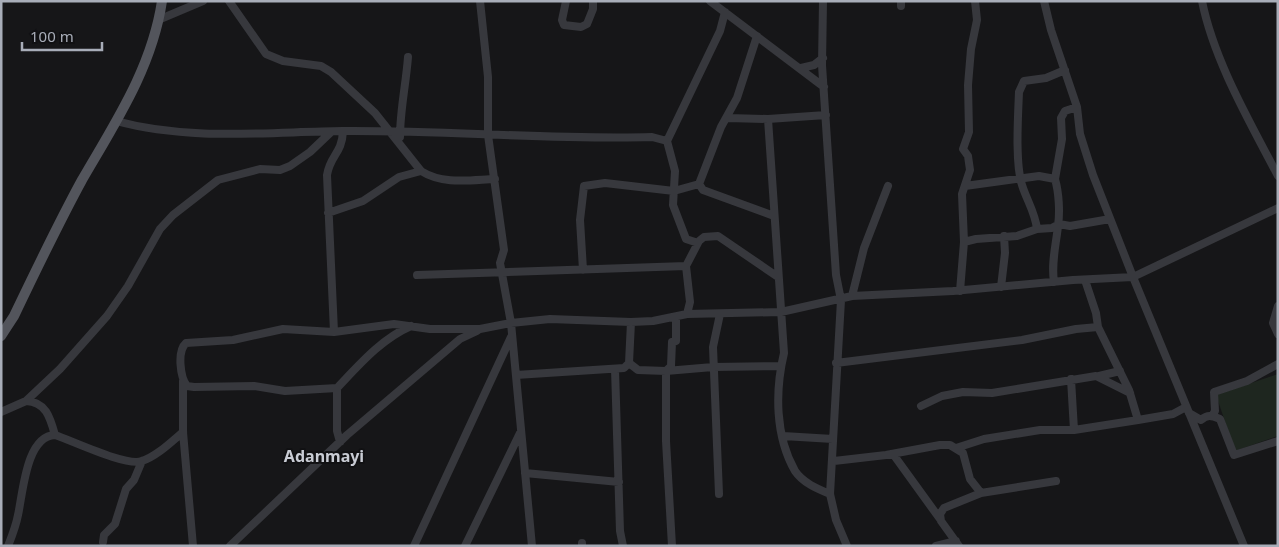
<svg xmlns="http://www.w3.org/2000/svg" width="1279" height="547" font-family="'Noto Sans',sans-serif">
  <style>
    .green { fill: #1e261f }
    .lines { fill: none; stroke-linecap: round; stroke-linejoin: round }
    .minor { stroke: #37383d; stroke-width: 8 }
    .major { stroke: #53555c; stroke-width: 10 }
    .labels { text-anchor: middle; stroke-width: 4; stroke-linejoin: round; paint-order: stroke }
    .quarter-label { font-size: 16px; font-weight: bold; fill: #c9ccd4; stroke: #111113 }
  </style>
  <rect width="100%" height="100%" fill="#161618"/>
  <path class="green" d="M1278,374V436L1235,451L1216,395Z"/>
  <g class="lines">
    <path class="minor" d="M229,1L266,54L283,61L321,66L331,72L375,113L421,171C443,185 470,180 495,179
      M480,1L488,77V135L504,250L500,263L511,323L532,546
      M566,1L562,20L564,25L581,27L587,24L593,9V1
      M710,1L824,87
      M823,1L822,65L836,275L841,300L830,494L836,520L847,546
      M901,1V6
      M1202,1C1214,61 1250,122 1278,176
      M158,20L203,1
      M757,36L737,98L721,127L699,184L703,190L774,216
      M801,68L814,65L823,58
      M728,118L768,119L826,115
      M768,119L784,353C775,391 775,436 795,471C803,483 818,489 830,494
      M116,121C189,141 267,132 342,131C446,130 549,140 652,137L667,141
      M400,137C400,110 406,84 408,57
      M965,186L1039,176L1055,179L1062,139L1061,118L1065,111L1077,107
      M328,213L363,201L399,177L421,171
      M1037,229C1035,212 1027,201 1022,185C1015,163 1018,117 1019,92L1024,81L1046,78L1065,70
      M964,242L976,239L1017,236L1037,229L1052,228L1059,224L1070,226L1110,219
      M698,243L686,239L673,205L675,171L667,141L720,31L725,12
      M583,270L580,220L584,186L605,183L674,191L699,184
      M417,275L686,266
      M1054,282C1051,263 1056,245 1058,226C1060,212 1059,193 1055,179
      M1001,287L1005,253L1004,236
      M960,291L964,242L962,194L970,170L968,156L963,149L969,132L968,85L971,49L977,20L975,1
      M852,296L864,248L888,186
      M1278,306L1273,323L1278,334
      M687,314L690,302L686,266L699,241L704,237L718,236L778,277
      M411,326C381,339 359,365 337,388L285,391L254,386L194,387L187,386C180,377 177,351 186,343L233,340L283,329L334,332L394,324L430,329H480L511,323L550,319L631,322L653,321L687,314L781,312L852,296L953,291L1073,280L1133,277L1093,175L1080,134L1077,107L1051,30L1044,1
      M334,332L327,175C330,155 342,154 343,131
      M629,363L638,370L666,371L713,367L781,366
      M836,363L1022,340L1076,329L1098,327L1096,313L1085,280
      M615,369L620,531L623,546
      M516,375L624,368L629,363L631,322
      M1099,376L1120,371
      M1071,379L1074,430
      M183,381V432L193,546
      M337,388V431L340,442
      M26,401C46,402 50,417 55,435
      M921,406L942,396L963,392L992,393L1096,376L1130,393
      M1,412L26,401L60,369L107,316L128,286L160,229L173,215L218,180L260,169L280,170L290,166L310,152L331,132
      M1189,413L1201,420C1208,414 1212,416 1220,419L1234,455L1278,441
      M1212,416L1215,411L1214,392L1247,381L1278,364
      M1138,420L1173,414L1186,407
      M783,436L833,439
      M956,448L984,439L1040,430H1074L1138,420L1129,390L1098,327
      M893,454L940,519
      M834,461L886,455L940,445H950L963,453L970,479L981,493
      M525,473L619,482
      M719,494L713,347L720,314
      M103,542L104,535L115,524L126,489L134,480L142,461
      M582,543V546
      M8,546C12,536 16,526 18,515C23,493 26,436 55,435C73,441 127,467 142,461C157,456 171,442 183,432
      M230,546L347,435L460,339L477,331
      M414,546L511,337
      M465,546L520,433
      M672,546L666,441V371L671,366L672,342L676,341V317
      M936,546L956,541
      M959,546L941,521L940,514L944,508L981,493L1056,481
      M1244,546L1133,277L1278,208"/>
    <path class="major" d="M1,336L14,316C36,270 58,224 82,180C115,123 152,68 162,1"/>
  </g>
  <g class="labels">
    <g class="quarter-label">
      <text x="324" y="462">Adanmayi</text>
    </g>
  </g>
  <rect width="1279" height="547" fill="none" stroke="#a8adb8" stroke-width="5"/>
  <path d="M22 42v8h80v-8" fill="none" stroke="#a8adb8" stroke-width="2.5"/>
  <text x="30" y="42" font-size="15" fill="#a8adb8" stroke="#111113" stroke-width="4" paint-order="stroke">100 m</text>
</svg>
